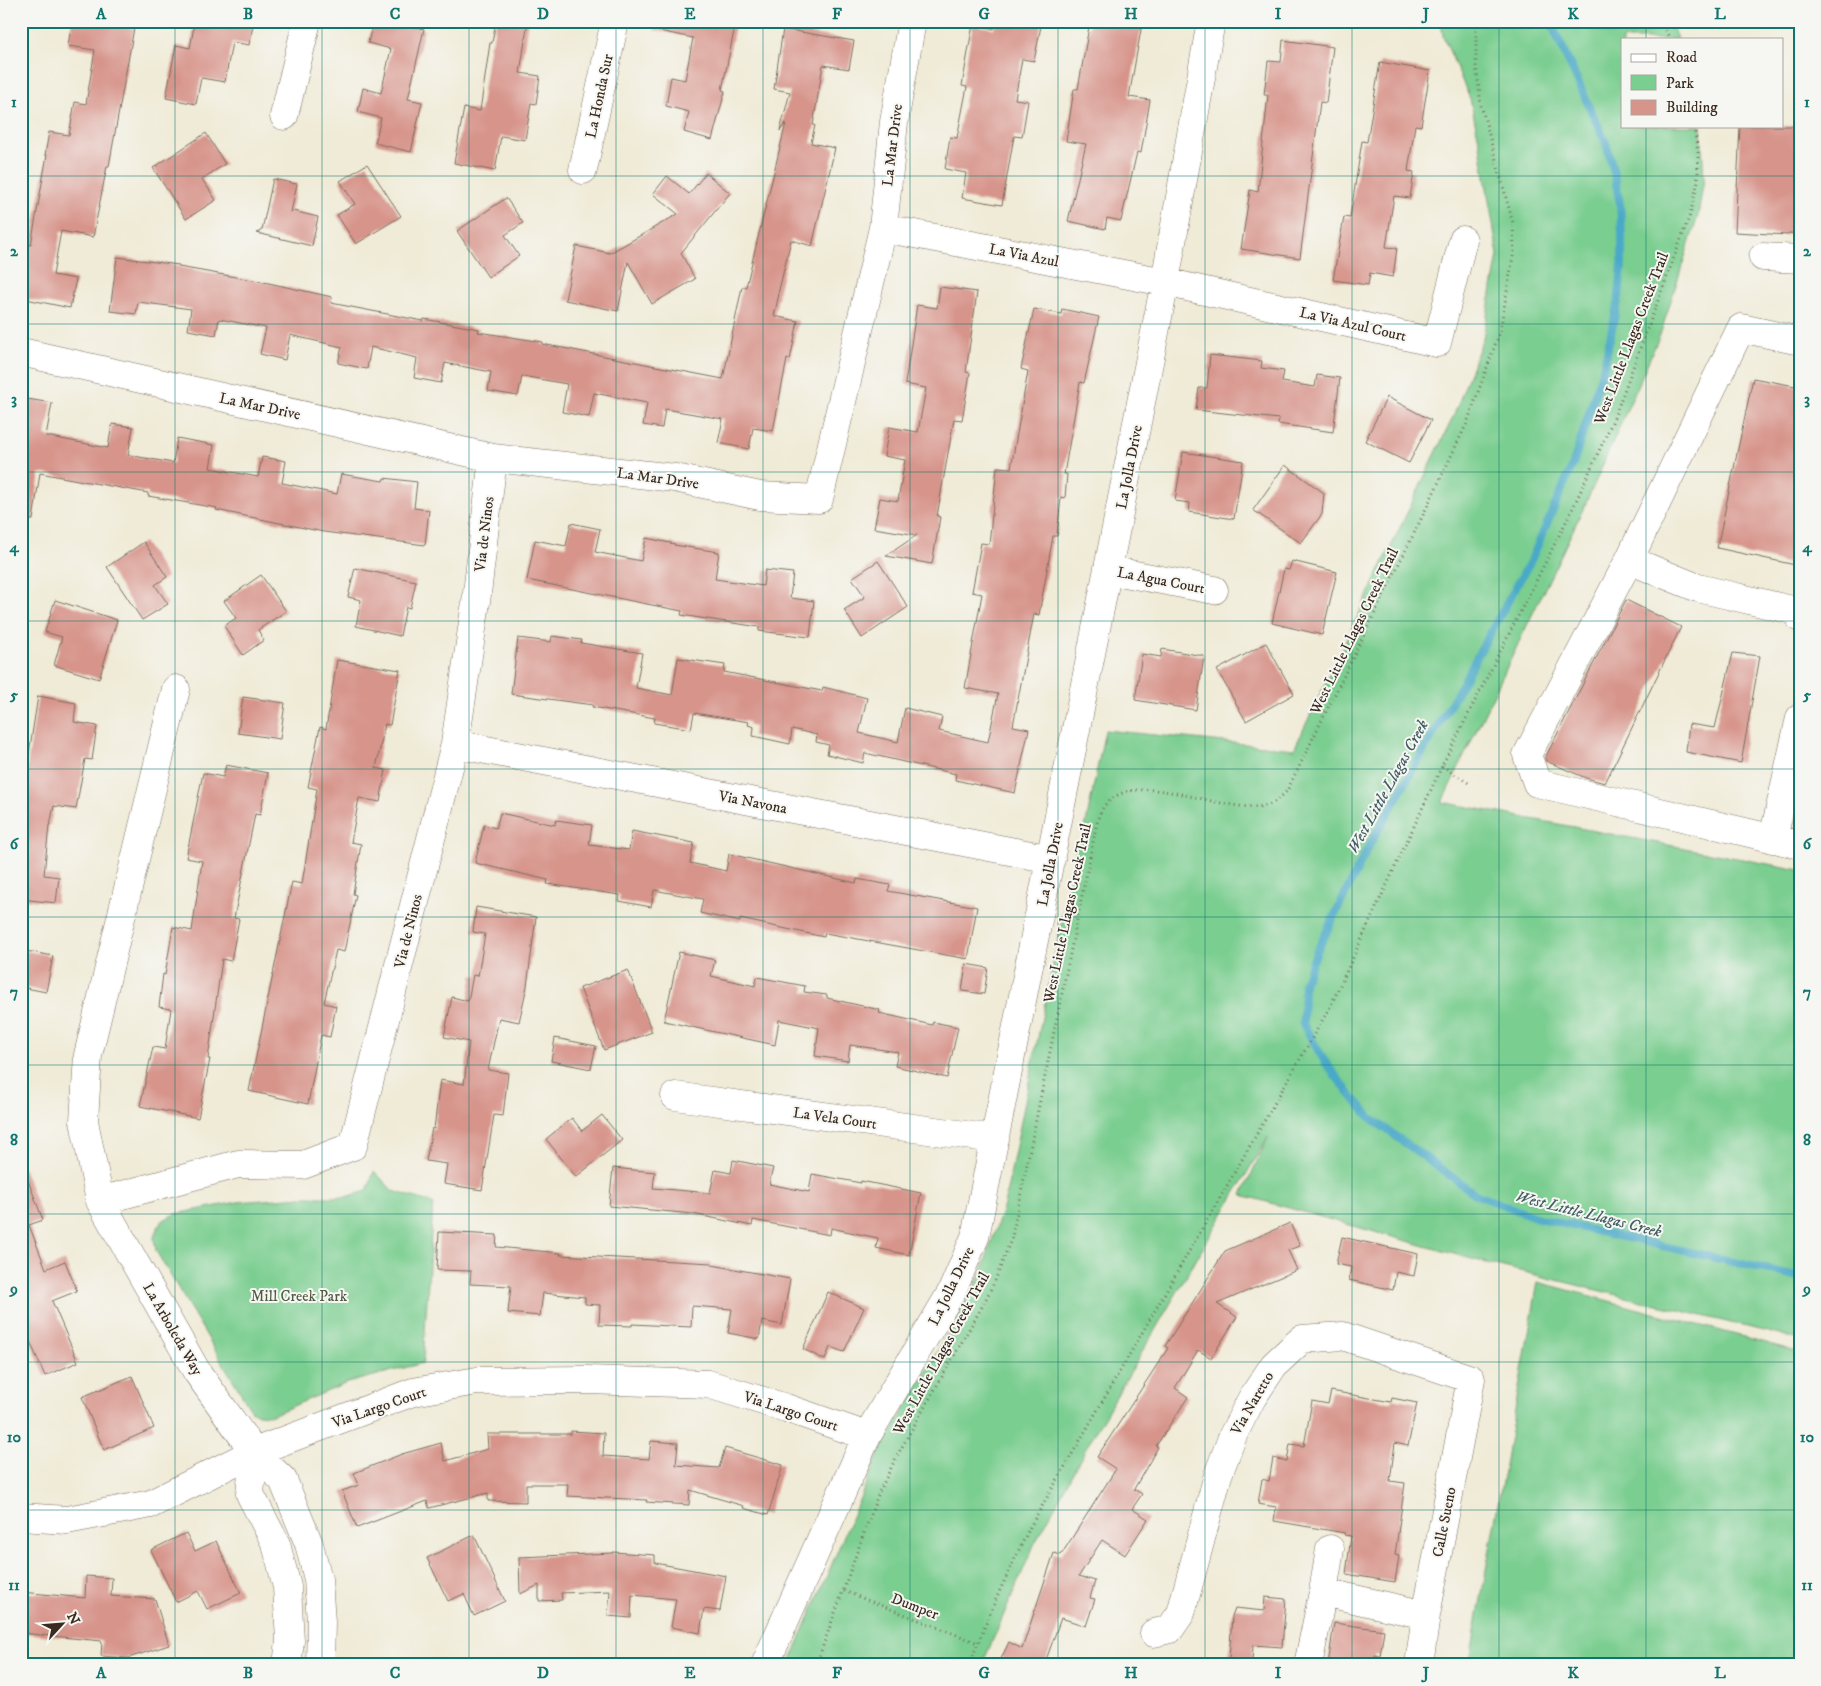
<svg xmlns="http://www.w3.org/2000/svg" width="1821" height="1686" font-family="'IM FELL DW Pica',serif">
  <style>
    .green { fill: #7ace90; stroke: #5a7c57 }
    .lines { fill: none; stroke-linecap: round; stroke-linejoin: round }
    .stream { stroke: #48a9c7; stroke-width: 8 }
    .building { fill: #d7948b }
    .minor-casing { stroke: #7a6e5f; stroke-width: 29 }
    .path { stroke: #7a6e5f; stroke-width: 3; stroke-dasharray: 1 4; stroke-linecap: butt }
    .minor { stroke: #fff; stroke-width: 28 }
    .grid { fill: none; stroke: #0f766e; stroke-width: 1; stroke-opacity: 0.55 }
    .labels { text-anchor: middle; stroke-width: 4; stroke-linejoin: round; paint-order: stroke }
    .street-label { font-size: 15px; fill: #3b2a1e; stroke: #f6f6f2 }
    .park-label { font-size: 15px; fill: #4e5b40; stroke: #f6f6f2 }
    .water-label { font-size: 16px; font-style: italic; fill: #405d62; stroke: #f6f6f2 }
    .neatline { fill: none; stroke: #0f766e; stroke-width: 2 }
    .grid-label { font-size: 16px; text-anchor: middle; font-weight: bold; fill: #0f766e }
  </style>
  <rect width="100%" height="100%" fill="#f6f6f2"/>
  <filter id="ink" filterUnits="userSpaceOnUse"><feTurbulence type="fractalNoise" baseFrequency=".02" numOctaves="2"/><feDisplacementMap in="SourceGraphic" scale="10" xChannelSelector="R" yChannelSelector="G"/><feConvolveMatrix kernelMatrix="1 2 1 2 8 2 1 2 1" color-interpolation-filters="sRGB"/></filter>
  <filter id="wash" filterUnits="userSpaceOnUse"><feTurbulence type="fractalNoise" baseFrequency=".0096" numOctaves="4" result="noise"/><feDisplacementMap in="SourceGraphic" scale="20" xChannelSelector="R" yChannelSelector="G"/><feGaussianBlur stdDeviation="1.12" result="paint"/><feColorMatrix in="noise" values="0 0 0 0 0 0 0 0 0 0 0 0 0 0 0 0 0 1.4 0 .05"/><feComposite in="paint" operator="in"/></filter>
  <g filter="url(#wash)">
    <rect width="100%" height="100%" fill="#f0ebd7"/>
    <path class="green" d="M1441,21H1670L1677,39H1622V126H1701L1704,179L1698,216L1660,335L1586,503L1442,802L1800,870V1340L1479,1261L1242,1195L1268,1137L1090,1441L1034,1545L982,1665H789L877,1458L980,1276L1004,1205L1077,845L1083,838L1105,730L1294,749L1454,415L1483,338L1498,255L1479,140L1470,99L1443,36Z
      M374,1171L393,1191L433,1203L423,1363L347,1383L272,1415L258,1414L251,1410L156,1251L154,1237L157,1229L162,1221L175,1214L238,1202L302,1197H346L367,1191Z
      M1538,1282L1800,1352V1618L1789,1665H1469Z"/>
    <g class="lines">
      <path class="stream" d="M1550,21L1606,143L1614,173L1620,204L1622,234V265L1619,296L1604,366L1573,464L1532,558L1458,691L1369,846L1317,951L1304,983L1303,1024L1325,1062L1349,1093L1372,1119L1477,1195L1538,1218L1800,1277"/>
    </g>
    <g id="blocks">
      <path class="building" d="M72,21H93L134,28L109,166H107L93,237L61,231L53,275L76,279L70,308L21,298V243L31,245L47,155H45L49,132L69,135L75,102L86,104L95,50L68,46Z
        M195,21H254L249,45L232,42L225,82L201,78L196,104L166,98L176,45L190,48Z
        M373,21H388L424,29L408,99L422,102L411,152L375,143L381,118L358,112L363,88L381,93L391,49L368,43Z
        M496,21H528L520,73L540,76L536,104L531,103L525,140L501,136L495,171L454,163L464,108L480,111L490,43H492Z
        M655,21H736L722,90L725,91L712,140L684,132L689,112L666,106L671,77L685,80L693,38L654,30Z
        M995,21H1042L1034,61L1022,59L1015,99L1028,101L1022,137L1014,136L1002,205L962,198L966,173L945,169L950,137L957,138L967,87L962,86L973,24L994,29Z
        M1090,21H1126L1142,24L1129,97L1150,100L1141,153L1137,152L1121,221L1107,218L1105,229L1068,221L1086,144L1066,141L1074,89H1078Z
        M783,29L854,41L849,69L823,65L813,125H815L811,143L835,148L812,246L791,240L778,294H779L774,316L798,321L790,360L787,359L773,431L753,428L749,449L718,443L723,419L665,409L662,428L643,425L647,403L594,393L589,417L562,412L567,384L522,376L518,396L488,391L491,372L445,363L441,383L414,378L417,358L371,347L367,369L338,363L342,347L290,335L285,360L260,354L266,328L219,319L216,335L188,330L191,309L138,302L136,314L110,311L117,257L179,265V267L264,282L332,297L331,303L423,321L424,319L479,329L478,332L543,342L542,344L723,379L742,287H746L786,123L780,131L790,92L774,89Z
        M1283,40L1333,47L1326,103L1320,102L1300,258L1241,249L1250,190L1258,192L1268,95H1264L1268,61L1281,62Z
        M1380,62L1430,71L1421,126L1415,125L1408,171L1414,172L1410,198L1394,196L1386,247L1397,248L1393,277L1370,273L1368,285L1333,280L1344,217L1350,218L1362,141L1367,142Z
        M1740,126H1800V234L1789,233L1788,235L1735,232Z
        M206,133L225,164L202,179L216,200L186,219L153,168Z
        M367,164L401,216L356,244L337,215L355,204L340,181Z
        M706,173L730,193L681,253L695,279L652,304L628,262L618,311L565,300L576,246L610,253L678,214L653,194L667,176L689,194Z
        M273,179L297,184L291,212L293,211L318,217L312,246L257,233L262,230Z
        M506,198L523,223L505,235L519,256L488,277L457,231Z
        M940,287L977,292L966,372L970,373L962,420L954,419L937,516L940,517L932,564L886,556L917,535L874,528L880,498L898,501L905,460L884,456L889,427L918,432L926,388L905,384L917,305L937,308Z
        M1034,309L1061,314L1062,309L1099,317L1084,383L1080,382L1064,474H1067L1065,498L1061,497L1057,536H1053L1039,615L1034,614L1013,726L1029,729L1015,793L955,780L956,774L865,753L863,763L827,754L829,745L816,742L817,735L792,729L790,744L753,736L754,727L748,725L749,722L694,713L691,729L654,723L655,718L592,707L593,705L511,694L518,638L551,642L552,636L582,640L581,643L642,653L636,688L672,695L678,658L725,665L724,672L822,691L823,687L867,698L859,733L898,742L905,708L942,717L939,731L988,742L998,694L965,688L982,594L972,592L981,543L989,544L997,467L1011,468L1028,371L1021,369Z
        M1210,355L1262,361L1261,368L1284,371L1282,382L1315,387L1317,375L1340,378L1333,432L1278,424L1279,419L1196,410L1199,388H1207Z
        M1753,378L1800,387V566L1717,548Z
        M1387,397L1431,420L1409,463L1365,441Z
        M21,398L52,403L46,436L108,448L112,424L133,427L128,455L173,463L177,438L214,445L210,468L258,477L262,457L286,461L282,483L337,494L341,474L383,481L384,478L417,482L414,508L429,510L425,545L324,532L216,510L217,508L148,496V493L40,473L33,520L21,519Z
        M1183,452L1243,461L1234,519L1189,512L1190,503L1175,501Z
        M1285,465L1324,493L1322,514L1301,543L1253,510Z
        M571,523L600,529L595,552L641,561L646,538L675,544L674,545L719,552L715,579L763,586L765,570L793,573L790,598L814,601L810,637L759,631V627L681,615L682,611L527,580L535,540L566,546Z
        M144,542L167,577L155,585L168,604L142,620L107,567Z
        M878,561L908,607L862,638L844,610L865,597L852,578Z
        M1292,561L1337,572L1322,635L1272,623L1284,569L1289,570Z
        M355,568L416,581L410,608L406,607L400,636L356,626L361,600L348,597Z
        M261,575L286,611L258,630L264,640L243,655L224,626L236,618L224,601Z
        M55,600L117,620L99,679L54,665L62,637L45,632Z
        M1626,600L1681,627L1605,783L1586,778L1546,761L1545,758Z
        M1266,643L1294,694L1246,721L1217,670Z
        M1162,649L1204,656L1196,710L1135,700L1142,654L1161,657Z
        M1733,653L1760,656L1741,763L1686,752L1689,724L1715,728Z
        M337,660L400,670L390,725L385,724L376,768L386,770L380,802L359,798L351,842L361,844L353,894L356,895L344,952L336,950L324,1003L336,1006L330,1037L321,1035L308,1104L249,1091L292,882L302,884L317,789L308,787L320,727L326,729Z
        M38,696L76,703L74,722L97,726L92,760L85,759L76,809L54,806L50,825H49L44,875L59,877L56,903L21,899V785L23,773H26Z
        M243,697L285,703L280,739L238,733Z
        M226,765L268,773L260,815L255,814L234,918L239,919L231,961L222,959L208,1059H210L198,1118L140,1106L153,1047L165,1049L171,1009L159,1007L163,974L165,975L173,927L192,931L202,861L186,858L203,773L223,777Z
        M500,813L555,825L556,820L592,825L589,845L629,850L632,831L694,843L690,863L726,871L729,854L856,883L857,879L890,885L888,891L977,907L968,959L825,933L824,937L740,919V922L700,913L703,899L654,890L651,907L619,901L620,895L547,884L548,880L475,863L484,825L496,828Z
        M476,907L536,917L527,986L519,1022L499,1018L488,1070L508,1073L503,1116L494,1115L482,1190L444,1184L447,1164L426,1161L432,1128L434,1129L440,1080L464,1084L469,1042L444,1037L452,997L468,1001L473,975L478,976L485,934L473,932Z
        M21,950L53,956L46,992L21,987Z
        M679,952L715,960L711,976L755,986L757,977L805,986L804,992L827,995V998L880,1010L879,1013L932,1025L933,1022L958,1027L947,1078L895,1066L898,1052L850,1045L848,1061L815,1056L819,1028L779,1020L775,1045L664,1021Z
        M966,964L988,968L984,994L962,991Z
        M628,970L652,1032L604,1050L580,988Z
        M555,1038L596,1046L591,1069L551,1061Z
        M602,1115L622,1140L576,1177L546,1139L572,1118L582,1131Z
        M733,1160L773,1168L769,1184L809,1192L812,1174L861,1183V1181L921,1193L909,1255L876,1248L878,1238L831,1228L830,1235L753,1220L752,1226L693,1214L609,1206L613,1168L655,1172L653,1188L710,1193L715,1170L731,1173Z
        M21,1167H23L43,1220L29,1225L46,1269L65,1261L77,1291L52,1301L78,1362L45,1376L21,1321Z
        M1290,1223L1300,1246L1288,1250L1297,1270L1217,1304L1237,1317L1211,1358L1198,1350L1175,1388L1188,1397L1156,1446L1158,1447L1134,1489L1142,1494L1132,1509L1148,1519L1125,1555L1102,1540L1079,1576L1095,1581L1090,1598L1095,1599L1086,1626L1061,1618L1046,1660L1055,1665H998L1009,1642L1022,1649L1054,1553L1061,1555L1116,1469L1097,1457L1168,1348L1165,1346L1225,1251Z
        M439,1232L497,1235L496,1247L561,1253L560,1255L712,1263V1265L790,1279L782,1325L762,1321L759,1339L728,1333L732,1309L692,1306L691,1327L632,1324V1326L599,1325L600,1305L585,1304V1297L543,1293L540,1316L508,1313L511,1286L470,1284L471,1271L437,1270Z
        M1342,1237L1418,1254L1414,1276L1396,1272L1393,1290L1349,1280L1351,1267L1336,1264Z
        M828,1292L864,1308L844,1352L830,1347L825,1360L803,1349Z
        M132,1376L154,1428L104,1450L82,1397Z
        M1331,1391L1391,1402L1392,1398L1417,1403L1408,1446L1395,1443L1390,1481L1405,1483L1395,1555L1399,1556L1395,1582L1346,1574L1351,1536L1344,1535L1345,1533L1274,1521L1276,1507L1258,1504L1262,1479L1269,1481L1273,1458L1287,1461L1290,1444L1304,1446L1312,1401L1328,1404Z
        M571,1431L604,1433L603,1456L649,1459L651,1441L678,1443L676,1465L719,1468L725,1448L783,1465L768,1515L743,1508L744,1506L690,1490L689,1505L646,1502L647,1500L567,1496L568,1484H526V1502L488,1501V1493L429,1508L427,1501L357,1528L342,1491L359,1485L354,1473L402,1454L441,1443L445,1461L488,1449L487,1434H571Z
        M186,1533L195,1551L216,1541L241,1593L207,1609L198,1591L176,1602L151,1550Z
        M474,1535L505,1601L474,1616L464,1594L448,1601L427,1558Z
        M613,1552L655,1555V1563L726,1576L720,1611L704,1609L700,1633L671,1627L676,1599L632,1595L631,1618L608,1616L610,1591L561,1593L562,1600L539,1601V1585L520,1594L519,1557L613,1553Z
        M86,1576L112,1578L111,1596L155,1599L169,1645L128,1658L101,1656L102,1641L21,1633V1592L85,1598Z
        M1265,1597L1286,1599L1282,1647L1253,1645L1252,1662L1229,1660L1232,1616L1235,1608L1264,1611Z
        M1334,1623L1384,1630L1380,1656L1375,1655L1373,1665H1328Z"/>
    </g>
  </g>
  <g filter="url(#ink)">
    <use href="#blocks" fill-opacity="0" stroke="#7a6e5f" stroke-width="1"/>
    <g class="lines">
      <g class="minor-casing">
        <path id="minor" d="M284,116L307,21
          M583,170L615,21
          M883,228L1165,282L1437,343L1463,240
          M1763,257L1800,259
          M1800,341L1741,328L1629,560L1527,755L1537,783L1800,845
          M21,352L493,458L675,478L760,496L819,499L883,228L894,122L912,21
          M1629,560L1698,588L1796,611L1800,618
          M1109,570L1214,590
          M176,689L88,1055L84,1121L100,1201L197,1372L254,1452L283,1480L309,1544L318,1579L321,1622L320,1665
          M455,744L1051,859
          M1773,839L1800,718
          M675,1096L995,1139
          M100,1201L238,1164L303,1165L353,1146L455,744L476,602L493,458
          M254,1452L250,1494L276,1544L287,1587L290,1641L287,1665
          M21,1517L67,1520L151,1504L254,1452L413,1392L477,1381L587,1380L708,1384L786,1408L867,1436
          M1323,1592L1330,1549
          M1154,1633L1170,1629L1181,1613L1218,1475L1233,1435L1252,1398L1274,1365L1302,1339L1343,1336L1471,1379L1426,1615L1419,1665
          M765,1665L867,1436L952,1291L975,1237L1165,282L1211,21
          M1308,1665L1323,1592L1426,1615"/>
      </g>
      <path class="path" d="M1661,21L1670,39
        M1442,766L1470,784
        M844,1591L978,1643
        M816,1665L879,1492L899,1452L983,1305L995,1281L1012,1237L1094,837C1096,827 1098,814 1105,805C1139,765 1224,817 1268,805C1275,803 1282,796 1287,791L1422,517L1467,423L1500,331L1514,251L1513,223L1481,105L1476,65V21
        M969,1665L999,1592L1030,1527L1330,1007L1442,766L1572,510L1614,418L1690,215L1698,181V152L1694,126"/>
      <use href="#minor" class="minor"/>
    </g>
  </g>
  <path class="grid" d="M175,21V1665M322,21V1665M469,21V1665M616,21V1665M763,21V1665M910,21V1665M1058,21V1665M1205,21V1665M1352,21V1665M1499,21V1665M1646,21V39M1646,126V1665M21,176H1800M21,324H1800M21,472H1800M21,621H1800M21,769H1800M21,917H1800M21,1065H1800M21,1214H1800M21,1362H1800M21,1510H1800"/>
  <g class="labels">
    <g class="street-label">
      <text transform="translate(599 96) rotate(-78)" y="5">La Honda Sur</text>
      <text transform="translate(892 145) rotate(-83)" y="5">La Mar Drive</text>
      <text transform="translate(1024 255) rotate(11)" y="5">La Via Azul</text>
      <text transform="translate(1353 324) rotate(13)" y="5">La Via Azul Court</text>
      <text transform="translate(1631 338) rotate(-69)" y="5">West Little Llagas Creek Trail</text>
      <text transform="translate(260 406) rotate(12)" y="5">La Mar Drive</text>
      <text transform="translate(1129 467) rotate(-79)" y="5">La Jolla Drive</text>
      <text transform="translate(658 478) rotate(8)" y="5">La Mar Drive</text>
      <text transform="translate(484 534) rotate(-83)" y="5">Via de Ninos</text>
      <text transform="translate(1161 580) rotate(11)" y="5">La Agua Court</text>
      <text transform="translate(1354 631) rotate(-64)" y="5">West Little Llagas Creek Trail</text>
      <text transform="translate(753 802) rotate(11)" y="5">Via Navona</text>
      <text transform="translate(1050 864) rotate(-79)" y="5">La Jolla Drive</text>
      <text transform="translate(1067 913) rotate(-78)" y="5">West Little Llagas Creek Trail</text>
      <text transform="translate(408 931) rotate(-76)" y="5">Via de Ninos</text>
      <text transform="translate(835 1118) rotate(8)" y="5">La Vela Court</text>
      <text transform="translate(951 1286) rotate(-64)" y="5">La Jolla Drive</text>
      <text transform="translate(173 1329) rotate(60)" y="5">La Arboleda Way</text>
      <text transform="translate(941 1353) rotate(-61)" y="5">West Little Llagas Creek Trail</text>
      <text transform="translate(1252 1403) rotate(-60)" y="5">Via Naretto</text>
      <text transform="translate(379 1407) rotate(-19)" y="5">Via Largo Court</text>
      <text transform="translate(791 1411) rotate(18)" y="5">Via Largo Court</text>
      <text transform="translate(1444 1522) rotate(-79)" y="5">Calle Sueno</text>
      <text transform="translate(915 1606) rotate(21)" y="5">Dumper</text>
    </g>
    <g class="park-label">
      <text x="299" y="1301">Mill Creek Park</text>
    </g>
    <g class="water-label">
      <text transform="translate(1387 786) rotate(-61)" y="6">West Little Llagas Creek</text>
      <text transform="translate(1589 1213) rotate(14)" y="6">West Little Llagas Creek</text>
    </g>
  </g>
  <rect width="1821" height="1686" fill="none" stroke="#f6f6f2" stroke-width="55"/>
  <rect x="1621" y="38" width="162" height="90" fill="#f6f6f2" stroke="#aba49d"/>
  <rect x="1631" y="54" width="25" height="8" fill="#ffffff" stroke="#aba49d"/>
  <text x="1666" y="62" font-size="15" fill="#3b2a1e">Road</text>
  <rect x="1631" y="75" width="25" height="15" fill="#7ace90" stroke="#aba49d"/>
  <text x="1666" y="88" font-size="15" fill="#3b2a1e">Park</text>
  <rect x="1631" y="100" width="25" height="15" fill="#d7948b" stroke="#aba49d"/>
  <text x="1666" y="112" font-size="15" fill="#3b2a1e">Building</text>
  <g transform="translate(62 1624) rotate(64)" stroke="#f6f6f2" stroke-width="4" paint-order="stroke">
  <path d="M0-4L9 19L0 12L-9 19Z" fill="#3b2a1e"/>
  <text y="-8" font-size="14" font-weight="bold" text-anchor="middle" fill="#3b2a1e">N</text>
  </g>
  <rect x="28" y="28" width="1766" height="1630" class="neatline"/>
  <g class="grid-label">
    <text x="101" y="19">A</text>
    <text x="248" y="19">B</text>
    <text x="395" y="19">C</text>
    <text x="543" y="19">D</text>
    <text x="690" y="19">E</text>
    <text x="837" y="19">F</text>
    <text x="984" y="19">G</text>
    <text x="1131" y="19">H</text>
    <text x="1278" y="19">I</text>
    <text x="1426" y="19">J</text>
    <text x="1573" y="19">K</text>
    <text x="1720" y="19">L</text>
    <text x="14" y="107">1</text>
    <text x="1807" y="107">1</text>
    <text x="14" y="256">2</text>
    <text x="1807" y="256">2</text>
    <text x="14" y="404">3</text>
    <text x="1807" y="404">3</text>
    <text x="14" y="552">4</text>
    <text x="1807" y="552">4</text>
    <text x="14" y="700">5</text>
    <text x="1807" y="700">5</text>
    <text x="14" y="849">6</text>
    <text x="1807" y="849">6</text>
    <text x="14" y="997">7</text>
    <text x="1807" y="997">7</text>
    <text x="14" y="1145">8</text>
    <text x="1807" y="1145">8</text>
    <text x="14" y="1294">9</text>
    <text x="1807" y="1294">9</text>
    <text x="14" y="1442">10</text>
    <text x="1807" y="1442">10</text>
    <text x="14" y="1590">11</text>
    <text x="1807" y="1590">11</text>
    <text x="101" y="1678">A</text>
    <text x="248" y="1678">B</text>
    <text x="395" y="1678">C</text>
    <text x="543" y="1678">D</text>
    <text x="690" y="1678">E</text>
    <text x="837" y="1678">F</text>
    <text x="984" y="1678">G</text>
    <text x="1131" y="1678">H</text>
    <text x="1278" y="1678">I</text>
    <text x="1426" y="1678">J</text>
    <text x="1573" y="1678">K</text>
    <text x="1720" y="1678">L</text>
  </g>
</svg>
